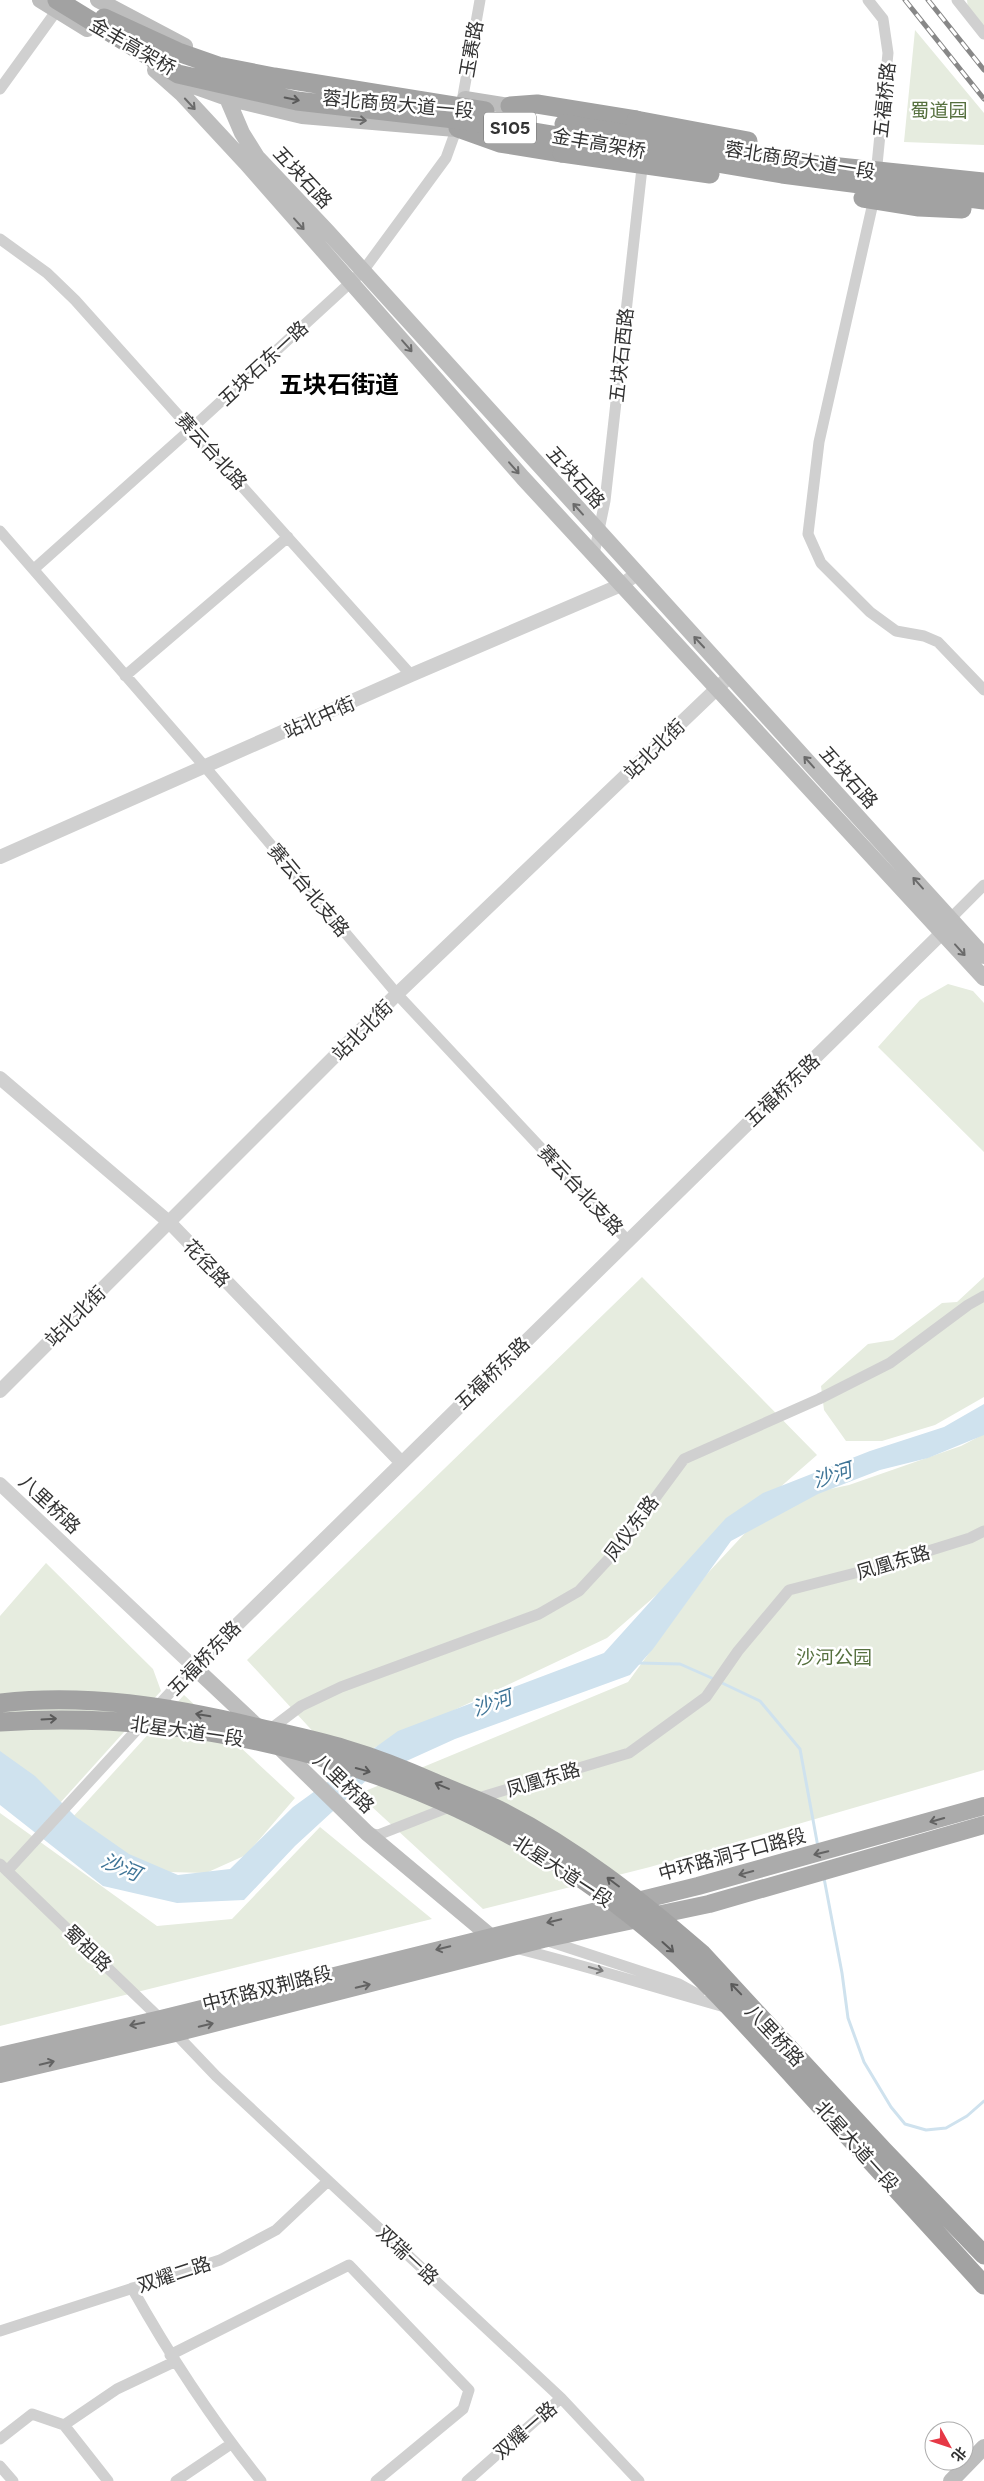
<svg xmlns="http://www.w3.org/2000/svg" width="984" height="2481" font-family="Figtree,'Noto Sans SC',sans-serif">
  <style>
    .green { fill: #e6ecdf }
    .water { fill: #cfe2ee }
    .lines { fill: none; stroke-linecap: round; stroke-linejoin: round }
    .stream { stroke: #cfe2ee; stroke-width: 3 }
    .minor { stroke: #d0d0d0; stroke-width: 11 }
    .tertiary { stroke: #d0d0d0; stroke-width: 14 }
    .secondary { stroke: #bdbdbd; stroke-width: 16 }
    .primary { stroke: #ababab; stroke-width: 18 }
    .trunk { stroke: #a2a2a2; stroke-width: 19 }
    .rail-casing { stroke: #888; stroke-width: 5 }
    .rail { stroke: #fff; stroke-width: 3; stroke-dasharray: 9; stroke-linecap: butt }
    .trunk-bridge { stroke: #a2a2a2; stroke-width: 19 }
    .oneway { stroke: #5a5a5a }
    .oneway2 { stroke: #6a6a6a }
    .oneway3 { stroke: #636363 }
    .oneway4 { stroke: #7a7a7a }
    .labels { text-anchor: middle; stroke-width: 5; stroke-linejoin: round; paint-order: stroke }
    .shield { fill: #fff; stroke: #707070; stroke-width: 1 }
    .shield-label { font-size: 18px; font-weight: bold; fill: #333 }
    .street-label { font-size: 19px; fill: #333; stroke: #fff }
    .park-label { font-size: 19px; fill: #56703f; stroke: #fff }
    .water-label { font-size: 20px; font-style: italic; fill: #3f7597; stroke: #fff }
    .district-label { font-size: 24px; font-weight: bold; fill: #000; stroke: #fff }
  </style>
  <rect width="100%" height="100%" fill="#fff"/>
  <path class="green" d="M967,0H984V28L968,9Z
    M915,30L984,113V145L904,142Z
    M948,984L973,991L984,1003V1152L878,1047L920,1000Z
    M642,1277L817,1455L607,1638L342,1763L247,1660Z
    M984,1277V1397L935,1425L882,1441H846L824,1410L821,1386L868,1344L893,1340L942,1303L957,1302Z
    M984,1434V1770L650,1867L483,1909L358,1794L628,1682L706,1575L747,1531L821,1491L849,1485L961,1446Z
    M46,1563L153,1669L161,1691L60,1803L0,1765V1616Z
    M184,1695L295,1798L246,1855L206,1873L168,1872L124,1860L71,1819Z
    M0,1813L157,1926L232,1919L320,1827L432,1919L0,2026Z"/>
  <path class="water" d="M984,1404V1435L928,1458L880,1470L818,1494L731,1541L653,1649L630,1675L455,1739L369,1778L295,1846L244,1900L177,1903L103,1886L0,1805V1751L35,1776L76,1817L129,1854L178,1875L230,1869L293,1807L398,1731L604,1653L726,1518L763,1493L870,1451L944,1427Z"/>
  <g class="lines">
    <path class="stream" d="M639,1663L680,1664L714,1679
      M720,1682L760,1701L800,1749L818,1847
      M824,1878L842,1973L848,2018L864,2062L891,2107L905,2124L926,2130L946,2128L967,2116L984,2101"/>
    <path class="minor" d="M868,0L883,19L888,53L876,175
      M957,0L984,34
      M0,89L60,6
      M461,107L480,0
      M875,194L819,442L808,534L821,563L870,612L896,631L924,636L938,642L984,690
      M0,239L47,273L75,300L411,675
      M0,531L206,768L397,994L628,1241
      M594,554L605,501L643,159
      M34,569L192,428L363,271L446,158L459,122
      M125,676L288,537
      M950,919L984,885
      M154,1710L194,1667
      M268,1731L301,1706L341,1687L539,1614L579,1591L616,1551L684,1459L819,1399L890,1363L968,1305L984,1296
      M475,1799L629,1753L706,1697L738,1651L789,1590L867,1570L970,1538L984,1531
      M367,1833L378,1835L452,1806
      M0,1864L175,2033L216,2076L561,2398L639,2481
      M8,1870L144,1722
      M545,1940L679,1984L699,1995
      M515,1948C587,1966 657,1988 728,2008
      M132,2288C170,2356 212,2420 261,2481
      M0,2331L220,2260L276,2230L328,2181
      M170,2355L349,2265L469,2390L463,2409L376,2481
      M64,2425L117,2389L174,2362
      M0,2439L32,2414L64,2425L108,2481
      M0,2466L13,2481
      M176,2481L231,2444
      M467,2481L561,2398"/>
    <path class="tertiary" d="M0,857L411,675L621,585L637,574
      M0,1078L170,1223L401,1462
      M0,1391L397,994L730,676
      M0,1484L194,1667L943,932L947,924"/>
    <path class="secondary" d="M40,0L87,29
      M98,0L185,46
      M155,70L182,94L246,163L523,478L984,978
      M214,76L227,98L242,133L257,157L327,231L984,956
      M182,82L227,98L302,116L467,130
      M465,99L523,108
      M194,1667L260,1729
      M278,1746L367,1833L490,1936L502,1942
      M951,2481L984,2447"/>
    <path class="primary" d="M0,2056L161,2019L698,1886L984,1806
      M0,2074L175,2033L543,1939L709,1904L984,1825"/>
    <path class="trunk" d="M510,106L537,104L636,120
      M458,128L500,143L562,153"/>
    <g class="rail-casing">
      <path id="rail" d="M905,0L984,99
        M928,0L984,70"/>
    </g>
    <use href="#rail" class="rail"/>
    <path class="trunk-bridge" d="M57,0L178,74L297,101L463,120L782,174L984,200
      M104,18L178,52L218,66L274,77L485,111
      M636,120L748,141
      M564,124L811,164L984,182
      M562,153L710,174
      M863,198L919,207L962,209
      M0,1703C87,1693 171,1707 255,1727C285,1734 315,1740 345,1749C376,1758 406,1770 435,1783C456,1792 478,1800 499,1810C573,1847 640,1900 702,1954L883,2150L984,2255
      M0,1722C231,1707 470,1780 649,1930C702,1974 748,2027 795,2078C858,2147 921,2216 984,2285"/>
  </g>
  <defs><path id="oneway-shaft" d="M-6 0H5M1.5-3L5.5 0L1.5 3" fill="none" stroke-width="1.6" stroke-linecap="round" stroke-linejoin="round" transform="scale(1.25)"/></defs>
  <g class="oneway">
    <use href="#oneway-shaft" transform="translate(292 99) rotate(12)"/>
    <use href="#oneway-shaft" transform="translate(203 1715) rotate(-170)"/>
    <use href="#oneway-shaft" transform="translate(49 1719) rotate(-3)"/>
    <use href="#oneway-shaft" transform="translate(363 1770) rotate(15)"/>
    <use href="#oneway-shaft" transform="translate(442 1786) rotate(-157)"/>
    <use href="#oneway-shaft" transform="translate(613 1882) rotate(-143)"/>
    <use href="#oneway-shaft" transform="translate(668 1947) rotate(42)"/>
    <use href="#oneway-shaft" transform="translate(736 1989) rotate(-134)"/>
  </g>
  <g class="oneway2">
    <use href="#oneway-shaft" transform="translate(190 104) rotate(47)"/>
    <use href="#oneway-shaft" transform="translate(359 120) rotate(5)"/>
    <use href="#oneway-shaft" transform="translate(299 224) rotate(48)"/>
    <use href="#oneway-shaft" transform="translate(407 346) rotate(49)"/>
    <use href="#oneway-shaft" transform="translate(514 468) rotate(49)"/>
    <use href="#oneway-shaft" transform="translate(578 509) rotate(-132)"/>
    <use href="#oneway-shaft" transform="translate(699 642) rotate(-133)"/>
    <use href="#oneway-shaft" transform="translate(809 762) rotate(-132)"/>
    <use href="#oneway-shaft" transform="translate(918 883) rotate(-132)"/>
    <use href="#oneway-shaft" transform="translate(960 950) rotate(48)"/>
  </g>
  <g class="oneway3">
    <use href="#oneway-shaft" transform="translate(937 1820) rotate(164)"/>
    <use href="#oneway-shaft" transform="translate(821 1853) rotate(166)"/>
    <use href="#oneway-shaft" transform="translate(746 1873) rotate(165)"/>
    <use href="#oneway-shaft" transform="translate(554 1921) rotate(166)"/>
    <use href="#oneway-shaft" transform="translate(443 1948) rotate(166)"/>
    <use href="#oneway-shaft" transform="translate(363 1986) rotate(-14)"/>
    <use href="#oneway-shaft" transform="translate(137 2024) rotate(168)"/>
    <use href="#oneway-shaft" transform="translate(206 2025) rotate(-14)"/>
    <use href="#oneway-shaft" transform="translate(47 2063) rotate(-13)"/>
  </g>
  <use class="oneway4" href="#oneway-shaft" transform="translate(596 1969) rotate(16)"/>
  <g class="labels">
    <rect class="shield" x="484" y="112.5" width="52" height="31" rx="4"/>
    <g class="shield-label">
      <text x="510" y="134">S105</text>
    </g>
    <g class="street-label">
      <text transform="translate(133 46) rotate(30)" y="7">金丰高架桥</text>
      <text transform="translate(471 49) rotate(-80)" y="7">玉赛路</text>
      <text transform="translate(884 100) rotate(-84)" y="7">五福桥路</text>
      <text transform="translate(398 104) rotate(5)" y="7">蓉北商贸大道一段</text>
      <text transform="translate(599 143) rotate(10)" y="7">金丰高架桥</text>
      <text transform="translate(800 160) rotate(9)" y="7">蓉北商贸大道一段</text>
      <text transform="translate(303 177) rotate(47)" y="7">五块石路</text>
      <text transform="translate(621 355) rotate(-84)" y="7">五块石西路</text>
      <text transform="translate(263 363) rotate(-43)" y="7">五块石东一路</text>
      <text transform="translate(212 451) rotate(48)" y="7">赛云台北路</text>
      <text transform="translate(576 477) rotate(48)" y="7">五块石路</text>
      <text transform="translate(319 717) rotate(-24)" y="7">站北中街</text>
      <text transform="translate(654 749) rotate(-44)" y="7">站北北街</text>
      <text transform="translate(849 777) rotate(48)" y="7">五块石路</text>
      <text transform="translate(309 890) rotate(50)" y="7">赛云台北支路</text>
      <text transform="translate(362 1030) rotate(-45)" y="7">站北北街</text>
      <text transform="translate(782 1090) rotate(-44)" y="7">五福桥东路</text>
      <text transform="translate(581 1190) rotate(47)" y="7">赛云台北支路</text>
      <text transform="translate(207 1263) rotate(46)" y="7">花径路</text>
      <text transform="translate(75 1316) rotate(-45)" y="7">站北北街</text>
      <text transform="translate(492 1373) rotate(-44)" y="7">五福桥东路</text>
      <text transform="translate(50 1504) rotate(43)" y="7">八里桥路</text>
      <text transform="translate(631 1528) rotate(-53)" y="7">凤仪东路</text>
      <text transform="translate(893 1562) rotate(-17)" y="7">凤凰东路</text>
      <text transform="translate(204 1658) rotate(-46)" y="7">五福桥东路</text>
      <text transform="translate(187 1731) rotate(8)" y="7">北星大道一段</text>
      <text transform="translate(543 1779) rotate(-17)" y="7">凤凰东路</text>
      <text transform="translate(344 1783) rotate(44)" y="7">八里桥路</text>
      <text transform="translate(732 1854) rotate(-15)" y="7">中环路洞子口路段</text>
      <text transform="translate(563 1871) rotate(33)" y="7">北星大道一段</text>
      <text transform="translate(88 1948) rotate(44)" y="7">蜀祖路</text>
      <text transform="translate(267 1988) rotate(-14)" y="7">中环路双荆路段</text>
      <text transform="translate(775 2035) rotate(47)" y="7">八里桥路</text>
      <text transform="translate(857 2146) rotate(48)" y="7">北星大道一段</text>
      <text transform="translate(408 2255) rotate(43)" y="7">双瑞一路</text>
      <text transform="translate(174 2274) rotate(-18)" y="7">双耀二路</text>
      <text transform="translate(525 2430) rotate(-41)" y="7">双耀一路</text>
    </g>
    <g class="park-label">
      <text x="939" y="117">蜀道园</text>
      <text x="834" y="1664">沙河公园</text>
    </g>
    <g class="water-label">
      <text transform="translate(832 1475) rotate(-18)" y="7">沙河</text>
      <text transform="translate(492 1703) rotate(-19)" y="7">沙河</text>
      <text transform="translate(121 1867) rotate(23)" y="7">沙河</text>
    </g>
    <g class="district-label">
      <text x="339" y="393">五块石街道</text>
    </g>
  </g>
  <g transform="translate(949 2446) rotate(130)"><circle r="24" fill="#ffffff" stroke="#adadad"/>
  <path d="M0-4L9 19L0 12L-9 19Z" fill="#e63946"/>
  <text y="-8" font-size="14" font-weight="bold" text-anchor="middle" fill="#333333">北</text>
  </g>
</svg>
